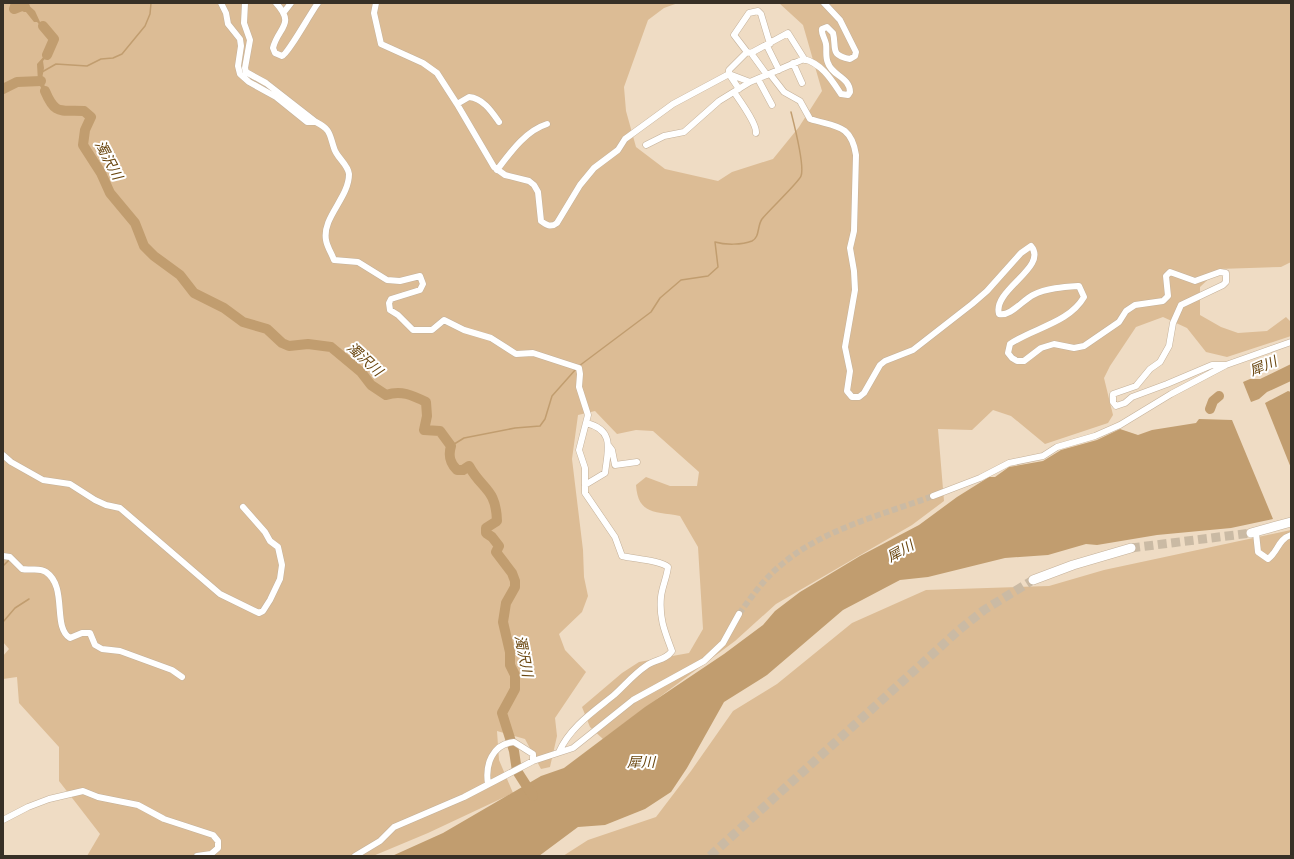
<svg xmlns="http://www.w3.org/2000/svg" width="1294" height="859" font-family="Ubuntu,'Noto Sans JP',sans-serif">
  <style>
    .green { fill: #dcbc95 }
    .water { fill: #c19d6f }
    .lines { fill: none; stroke-linecap: round; stroke-linejoin: round }
    .stream { stroke: #c19d6f; stroke-width: 1.5 }
    .river { stroke: #c19d6f; stroke-width: 10 }
    .minor-tunnel { stroke: #cabaa4; stroke-width: 6; stroke-dasharray: 6 3; stroke-linecap: butt }
    .highway-tunnel { stroke: #cabaa4; stroke-width: 9; stroke-dasharray: 9 4.5; stroke-linecap: butt }
    .minor-casing { stroke: #c4b19a; stroke-width: 7 }
    .highway-casing { stroke: #c4b19a; stroke-width: 10 }
    .minor { stroke: #fff; stroke-width: 6 }
    .highway { stroke: #fff; stroke-width: 9 }
    .labels { text-anchor: middle; stroke-width: 4; stroke-linejoin: round; paint-order: stroke }
    .water-label { font-size: 14px; font-style: italic; fill: #6a460f; stroke: #fff }
  </style>
  <rect width="100%" height="100%" fill="#efdcc4"/>
  <path class="green" d="M3,3H678L664,8L648,20L624,87L626,111L636,147L665,169L718,181L732,172L773,159L799,127L822,91L803,25L779,3H1291V262L1281,267L1219,269L1200,287V315L1221,327L1238,333L1267,331L1286,317L1291,322V336L1227,357L1206,352L1187,328L1163,317L1136,327L1110,366L1104,378L1113,415L1108,423L1045,444L1011,416L993,410L972,430L938,429L944,501L912,525L776,604L735,641L603,739L590,727L582,707L622,673L639,662L689,653L703,629L698,547L680,516C657,511 638,516 636,485L646,477L670,486H697L699,472L653,431L636,430L617,434L595,411L578,415L572,459L583,550L584,577L588,596L582,612L559,634L565,650L586,672L555,718L557,736L550,767L541,769L525,739L497,731L499,760L513,793L428,833L373,856H87L100,834L59,781V747L19,703L17,677L3,679V656L9,649L3,642Z
    M1291,530V856H563L588,840L656,817L691,771L733,711L777,684L852,623L926,590L1049,586L1104,570Z"/>
  <path class="water" d="M26,3L35,11L40,22L52,35L51,36L37,22H34L22,7L16,11L14,10Z
    M50,43L52,45L48,55L43,61L44,68L42,79L51,102L49,103L38,82L37,64L46,54Z
    M1291,364V381L1267,392L1259,399L1251,402L1243,382L1250,379H1260Z
    M1288,391L1291,392V468L1265,403Z
    M1199,419L1232,420L1273,519L1231,528L1157,535L1097,545L1086,544L1048,555L1005,558L928,577L900,580L843,610L767,675L724,702L687,768L671,792L645,809L605,825L578,827L539,856H392L443,833L541,776L564,768L645,707L724,654L763,625L775,611L800,592L860,556L919,525L957,497L989,477H995L1009,467L1043,461L1061,450L1097,440L1120,429L1138,435L1152,430L1196,423Z"/>
  <g class="lines">
    <path class="stream" d="M42,72L56,64L87,66L101,59L113,58L122,54L145,26L150,14L151,3
      M579,366L651,312L660,298L681,280L708,276L718,267L715,242C725,245 742,245 752,241C760,237 757,226 762,219C769,210 799,182 801,176C805,166 794,124 791,112
      M451,446L464,438L515,428L540,426L545,419L552,396L576,369
      M3,566L9,560
      M3,622L15,608L29,599"/>
    <path class="river" d="M16,3L14,9L24,5L25,7
      M43,26L54,39L47,55
      M3,89L17,82L41,81
      M45,91C56,117 61,109 84,111L91,117L85,130L83,145L101,173L110,193L135,223L144,246L154,256L180,275L194,293L224,308L243,322L267,329L282,343L289,346L308,344L331,347L361,372L371,385L386,395C401,390 412,395 426,402L427,416L424,430L440,431L451,446C448,456 450,463 457,470H463L469,466C482,490 496,488 497,521L486,528V533L492,537L499,546L496,552L512,573L515,581V587L506,603L503,622L510,652V665L515,675V689L502,713L514,751L517,771L533,796
      M1210,409L1213,401L1219,396"/>
    <path class="minor-tunnel" d="M739,614C752,596 764,579 781,565C823,529 882,515 933,496"/>
    <path class="highway-tunnel" d="M1131,548L1251,533
      M710,856L959,630L984,610L1033,580"/>
    <g class="minor-casing">
      <path id="minor" d="M221,3L226,13L228,24L240,39L241,46L238,66L240,74L249,82L276,97L307,122H316
        M245,3L244,23L250,40L245,68L246,72L266,83L316,122C331,130 329,133 334,148C336,157 348,164 349,174C349,198 322,217 326,240C327,247 332,254 334,260L358,262L387,280L400,281L420,276L423,284L420,290L391,299L389,303L390,310L398,315L413,330H432L444,320L464,330L491,338L516,354L533,353L579,368L580,374L579,387L588,415L579,450L585,468V493L615,537L622,556C634,559 660,560 668,567C667,577 662,587 661,597C659,619 665,632 672,651C665,661 655,659 646,666C634,674 625,685 614,695C593,712 570,727 559,752
        M276,3C296,25 278,27 273,48L275,53L282,56C288,54 311,12 318,3
        M376,3L374,13L381,44L423,63L437,73L457,104L494,167L505,175L529,181L534,185L538,192L541,221C546,225 551,228 557,223L580,185L594,168L618,150L625,139L673,104L729,74L750,82L804,59C822,64 831,79 841,94L848,95L850,92C850,77 832,76 828,63C825,57 827,50 826,44C825,38 821,34 822,29L827,27L833,33C837,48 829,55 850,59L855,56L856,52L840,20L824,3
        M284,12L291,3
        M767,46L779,70
        M747,52L734,35L749,13L758,11L761,14L770,44
        M751,53L788,33L805,60
        M793,63L802,83
        M770,74L784,92L800,101L810,119C834,127 851,123 856,155L854,231L850,248L854,271L855,290L845,347L850,371L847,391L852,397H859L864,393L880,365L885,361L913,350L972,304L987,291L1021,253L1031,246C1049,267 992,290 999,314C1010,317 1023,300 1033,295C1047,288 1064,287 1079,286L1084,297C1069,323 1033,328 1010,344L1008,353L1012,358L1017,361H1024L1041,348L1054,344L1074,348L1084,346L1119,322L1126,311L1135,305L1163,301L1168,296L1166,276L1170,272L1195,281L1220,272L1226,273V282L1223,285L1181,305L1173,323L1169,346L1160,362L1150,369L1136,386L1113,394V402L1116,406L1125,403L1132,397L1167,384L1212,365H1226
        M758,79L772,105
        M739,89L729,74V70L747,52L751,53L767,75
        M734,92C740,101 757,124 756,133
        M457,104L469,97C483,98 492,112 499,122
        M646,145L664,136L684,132L719,101L750,82
        M497,170C510,153 525,131 547,124
        M609,446L612,450L615,465L637,462
        M3,455L11,462L43,480L70,484L95,500L106,505L120,508L220,594L259,613L263,611L270,600L280,579L282,565L278,547L270,541L265,532L243,507
        M585,485L605,473C608,449 615,430 586,423
        M933,496L980,478L1009,463L1043,456L1057,447L1095,436L1120,425L1171,394L1226,365L1291,342
        M1256,533L1258,552L1268,559C1278,552 1278,539 1291,535
        M3,556L10,557L22,569C30,571 39,567 46,572C68,587 52,627 70,638L82,633H90L95,645L102,649L120,651L172,670L182,677
        M488,784C485,765 492,744 514,742L533,754V761
        M3,820L28,807L49,799L83,791L98,797L138,805L164,819L213,835L218,841V848L211,854L197,856
        M355,856L380,841L394,827L464,797L533,761L573,748L633,700L704,661L723,643L739,614"/>
    </g>
    <g class="highway-casing">
      <path id="highway" d="M1251,533L1291,522
        M1033,580L1073,565L1131,548"/>
    </g>
    <use href="#minor" class="minor"/>
    <use href="#highway" class="highway"/>
  </g>
  <g class="labels">
    <g class="water-label">
      <text transform="translate(109 160) rotate(62)" y="5">濁沢川</text>
      <text transform="translate(365 359) rotate(42)" y="5">濁沢川</text>
      <text transform="translate(1263 366) rotate(-23)" y="5">犀川</text>
      <text transform="translate(900 551) rotate(-29)" y="5">犀川</text>
      <text transform="translate(524 656) rotate(79)" y="5">濁沢川</text>
      <text x="641" y="767">犀川</text>
    </g>
  </g>
  <rect width="1294" height="859" fill="none" stroke="#373026" stroke-width="8"/>
</svg>
